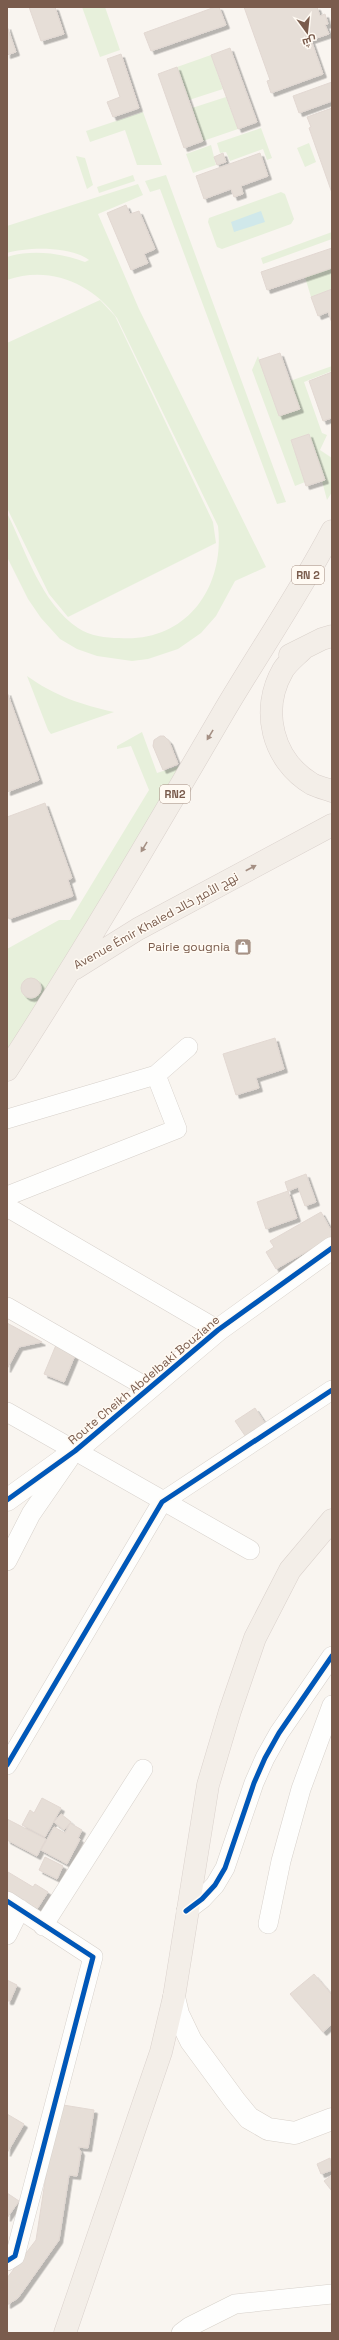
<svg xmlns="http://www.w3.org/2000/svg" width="339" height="2340" font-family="'Space Grotesk',Cairo,sans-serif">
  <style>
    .green { fill: #e7f0db }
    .water { fill: #d0e8ea }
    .building { fill: #e6ded7; stroke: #e2d8d2; filter: url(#shadow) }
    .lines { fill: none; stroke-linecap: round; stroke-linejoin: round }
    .street-casing { stroke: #d7d1cb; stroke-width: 20 }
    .secondary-casing { stroke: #d9d2cb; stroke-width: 23 }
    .primary-casing { stroke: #dad1cc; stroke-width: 23 }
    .street { stroke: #fefefd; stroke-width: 19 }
    .secondary { stroke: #fefefd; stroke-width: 22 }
    .primary { stroke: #f3eee8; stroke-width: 22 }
    .cycleway-casing { stroke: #fffaf3; stroke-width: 8 }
    .cycleway { stroke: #0057b8; stroke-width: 5 }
    .oneway { fill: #a48f83 }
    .labels { text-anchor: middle; stroke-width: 3; stroke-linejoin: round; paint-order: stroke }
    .shield { fill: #fffaf3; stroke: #a28b7f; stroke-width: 1 }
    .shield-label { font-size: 11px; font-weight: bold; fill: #7a5c4d }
    .street-label { font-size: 12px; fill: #7a5c4d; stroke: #fffaf3 }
    .poi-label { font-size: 12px; fill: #7a5c4d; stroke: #fffaf3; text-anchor: end }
  </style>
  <defs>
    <filter id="shadow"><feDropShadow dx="3.5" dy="3.5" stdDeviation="0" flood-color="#0004"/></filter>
  </defs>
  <rect width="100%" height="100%" fill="#f9f5f0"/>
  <path class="green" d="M82,7H105L120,50L100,57Z
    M211,55L223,89L189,100L177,67Z
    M226,97L238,129L203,141L192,108Z
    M143,112L162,165H137L125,130L90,142L86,131Z
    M261,128L272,158L267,160L263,149L230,161L226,152L220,153L217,143Z
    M309,143L316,162L305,167L297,148Z
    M211,145L216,165L193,173L186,154Z
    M76,156L85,158L93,185L87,189Z
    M133,175L135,181L99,193L97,187Z
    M166,175L286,502L277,504L160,189L150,192L145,181Z
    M138,184L143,195L98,214L139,309L266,567L235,581L216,616L201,633L178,649L148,659L132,661L97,656L77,649L60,639L41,618L28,599L7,557V513C26,551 41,603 78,628C90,636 106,638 119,638C186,643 225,588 218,526L117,318C92,283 49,265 7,280V257C31,249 62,253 85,262L89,260C71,246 27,247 7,253V226Z
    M281,192L285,194L294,219L291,224L222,249L217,247L208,222L209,218Z
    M332,232V239L263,264L261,258Z
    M332,268V289L311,297L305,277Z
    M100,300L115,316L213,522L216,543L68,617L49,594L7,508V343Z
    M258,356L279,416L299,409L290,381L332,366V371L304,382L322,433L327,435L320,450L332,458V492L327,500L322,481L325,480L309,434L291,440L305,482L295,486L252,370Z
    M27,676C55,696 82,705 114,712L51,734L48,730Z
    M142,732L157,773L181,765L12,1051L7,1056V949L59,920H70L149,790L131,746L117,749V746Z"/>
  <path class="water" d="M261,211L265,222L234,232L231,222Z"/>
  <path class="building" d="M29,7H55L64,34L41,41Z
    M215,7H219L226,25L151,51L144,33Z
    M244,7H317L320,16L325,14L328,24L325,25L329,34L311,40L323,74L271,93L267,81L270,80Z
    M7,26L16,52L7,55Z
    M230,48L257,122L238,129L211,55Z
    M121,54L139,108L113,117L107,102L120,97L107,59Z
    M177,67L203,141L184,148L158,74Z
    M332,82V101L299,113L293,96Z
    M332,108V193L309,128L311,127L307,117Z
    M223,153L226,162L217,165L214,157Z
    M260,153L268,176L241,186L243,194L234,197L231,189L204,199L196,176Z
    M126,205L130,214L139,211L155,249L144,254L148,263L131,270L107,213Z
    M332,248V268L267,290L261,272Z
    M332,289V323L328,312L318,316L311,297Z
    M280,353L300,409L279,416L259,360Z
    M332,372V418L323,421L309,381Z
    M309,434L325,480L306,486L291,440Z
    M7,692L39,780L7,792Z
    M160,736H164L169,741L178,764L163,770L153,746L154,740Z
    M45,803L72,878L68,880L73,896L9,919L7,913V817Z
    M21 988a10 10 0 1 1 20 0a10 10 0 1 1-20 0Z
    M275,1038L284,1069L256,1078L259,1088L236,1095L223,1054Z
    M306,1174L316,1202L305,1206L298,1187L288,1191L285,1182Z
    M288,1191L297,1218L266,1229L257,1202Z
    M321,1212L332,1232V1237L276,1269L266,1252L274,1247L270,1241Z
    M7,1323L42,1342L19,1347L7,1369Z
    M56,1345L76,1353L64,1382L44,1374Z
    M255,1408L268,1428L248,1440L235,1421Z
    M42,1798L61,1808L45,1837L22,1825L30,1810L34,1813Z
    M61,1814L71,1822L64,1830L54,1822Z
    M7,1819L46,1839L37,1856L7,1840Z
    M70,1823L82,1830L78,1838L80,1839L67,1864L41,1850L54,1827L65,1833Z
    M45,1857L63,1866L57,1879L39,1870Z
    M8,1872L33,1887L35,1884L48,1892L37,1909L7,1892Z
    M314,1974L332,1995V2024L323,2032L290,1994Z
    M7,1980L17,1985L10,2001H7Z
    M57,2104L94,2110L88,2148L78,2147L81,2152L77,2176L69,2175L59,2240L18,2298L7,2305V2278L36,2240Z
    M7,2114L24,2124L7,2153Z
    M330,2158L332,2170L321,2174L317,2164Z
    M332,2175V2191L324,2181Z
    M7,2193L19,2201L7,2218Z"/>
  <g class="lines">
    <g class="street-casing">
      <path id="street" d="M7,1119L156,1075L188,1047
        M7,1196L177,1129L156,1075
        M7,1207L218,1330
        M7,1307L148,1388
        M7,1412L250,1550
        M7,1561L31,1514L69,1459
        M7,1765L162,1502L332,1390
        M7,1901L93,1957L15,2256L7,2261
        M186,1911L202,1899L215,1885L225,1868L254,1783L265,1758L279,1733L332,1656
        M268,1924L281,1861L301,1789L332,1705
        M43,1926L143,1769
        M7,1935L20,1909
        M181,2333L189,2327L235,2304L332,2294"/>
    </g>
    <g class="secondary-casing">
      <path id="secondary" d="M7,1500L75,1451L218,1330L332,1248
        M174,1997L178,2014L191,2041L235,2101L249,2118L268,2129L295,2133L332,2119"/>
    </g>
    <g class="primary-casing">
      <path id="primary" d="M302,650C296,656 288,662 283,670C260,710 272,760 312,784C318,787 326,789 332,791
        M290,655L322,639L332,636
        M74,969L138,929L332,825
        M7,1070C83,953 153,833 223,713C259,652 299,594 332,531
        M65,2333L161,2052L174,1997L208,1785L230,1711L255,1638L290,1570L332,1520"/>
    </g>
    <use href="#street" class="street"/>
    <use href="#secondary" class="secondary"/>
    <use href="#primary" class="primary"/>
    <g class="cycleway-casing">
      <path id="cycleway" d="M7,1500L75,1451L218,1330L332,1248
        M7,1765L162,1502L332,1390
        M7,1901L93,1957L15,2256L7,2261
        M186,1911L202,1899L215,1885L225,1868L254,1783L265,1758L279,1733L332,1656"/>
    </g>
    <use href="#cycleway" class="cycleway"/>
  </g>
  <defs><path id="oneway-solid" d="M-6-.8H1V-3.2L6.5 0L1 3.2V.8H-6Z"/></defs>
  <g class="oneway">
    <use href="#oneway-solid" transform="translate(210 735) rotate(121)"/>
    <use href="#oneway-solid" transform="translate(144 847) rotate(121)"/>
    <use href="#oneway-solid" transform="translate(251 868) rotate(-28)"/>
  </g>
  <defs>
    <g id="shop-square" transform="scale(0.9)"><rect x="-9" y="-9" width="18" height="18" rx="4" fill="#a69286" stroke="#fffaf3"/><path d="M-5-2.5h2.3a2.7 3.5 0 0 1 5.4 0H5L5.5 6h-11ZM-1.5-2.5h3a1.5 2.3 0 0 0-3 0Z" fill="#fff"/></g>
  </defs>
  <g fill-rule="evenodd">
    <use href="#shop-square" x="243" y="947"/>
  </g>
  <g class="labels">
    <g class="shield">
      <rect x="292" y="566" width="32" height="18" rx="3"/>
      <rect x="160" y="785" width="30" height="18" rx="3"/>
    </g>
    <g class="shield-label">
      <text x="308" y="579">RN 2</text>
      <text x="175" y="798">RN2</text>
    </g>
    <g class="street-label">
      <text transform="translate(156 921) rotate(-29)" y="4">Avenue Émir Khaled نهج الأمير خالد</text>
      <text transform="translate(144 1380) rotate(-40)" y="4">Route Cheikh Abdelbaki Bouziane</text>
    </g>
    <g class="poi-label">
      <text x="230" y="951">Pairie gougnia</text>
    </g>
  </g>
  <rect width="339" height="2340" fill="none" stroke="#7a5c4d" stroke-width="16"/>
  <g transform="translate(307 32) rotate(165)" stroke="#fffaf3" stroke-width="3" paint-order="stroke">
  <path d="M0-3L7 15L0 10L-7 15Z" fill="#7a5c4d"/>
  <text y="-6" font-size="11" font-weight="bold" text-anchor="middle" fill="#7a5c4d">ش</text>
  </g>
</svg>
